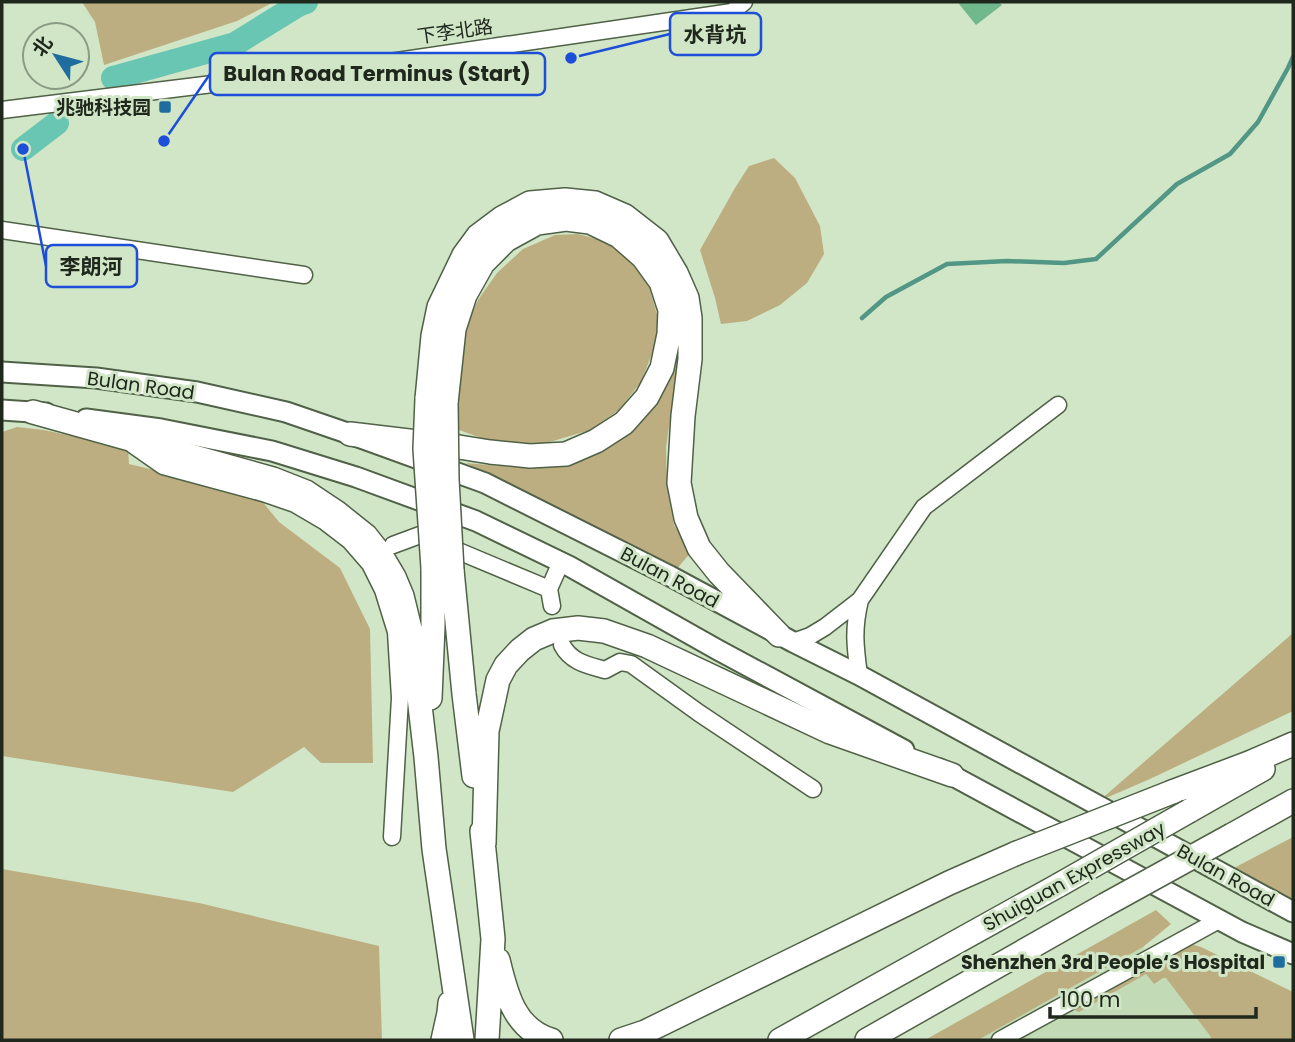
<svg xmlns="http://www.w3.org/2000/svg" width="1295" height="1042" font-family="Poppins,'Noto Sans SC',sans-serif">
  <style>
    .built { fill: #c2dab6 }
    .green { fill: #bcae81 }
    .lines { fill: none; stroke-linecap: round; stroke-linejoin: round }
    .stream { stroke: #529785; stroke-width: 4.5 }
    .river { stroke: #68c6b2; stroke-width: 24 }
    .building { fill: #71b88d }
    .minor-casing { stroke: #4f6146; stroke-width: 19 }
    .major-casing { stroke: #4f6146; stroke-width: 23 }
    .highway-casing { stroke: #4f6146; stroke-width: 26 }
    .minor { stroke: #fff; stroke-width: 16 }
    .major { stroke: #fff; stroke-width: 19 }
    .highway { stroke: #fff; stroke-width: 23 }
    .highway-bridge-casing { stroke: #4f6146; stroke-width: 26; stroke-linecap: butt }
    .highway-bridge { stroke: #fff; stroke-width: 23 }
    .poi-dot { fill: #1f6c9e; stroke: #d1e6c7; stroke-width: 2.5 }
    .labels { text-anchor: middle; stroke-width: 6; stroke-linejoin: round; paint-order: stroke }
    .street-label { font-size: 19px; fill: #20281d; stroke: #d1e6c7 }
    .poi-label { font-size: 19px; font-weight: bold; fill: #20281d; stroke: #d1e6c7; text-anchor: end }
    .leader { fill: none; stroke: #1d4ed8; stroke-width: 2.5 }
    .callout-dot { fill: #1d4ed8; stroke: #d1e6c7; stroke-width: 2.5 }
    .callout { fill: #d1e6c7; stroke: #1d4ed8; stroke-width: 2.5 }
    .callout-label { font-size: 21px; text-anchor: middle; font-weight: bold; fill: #20281d }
  </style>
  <rect width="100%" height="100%" fill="#d1e6c7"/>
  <path class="built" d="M1143,947L1162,974L1293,1029V1040H978Z"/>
  <path class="green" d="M82,2H274L237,21L104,65L95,22Z
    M774,158L795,178L820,226L824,254L807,283L780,305L747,321L721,324L715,298L700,250L735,188L749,166Z
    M578,234L604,241L632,257L649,287L658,318L655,346L641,382L619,410L590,430L543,444L504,446L459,430L456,400L466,325L478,300L497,273L523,249L555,235Z
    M680,324L682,341L666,447L667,487L674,525L691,552L676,570L466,463L513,467L557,460L635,423Z
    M17,427L44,430L128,448L129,464L257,495L279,522L340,568L370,629L373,763H321L304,747L233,792L2,756V432Z
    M1293,633V711L1150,779L1099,801Z
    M1293,837V901L1232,869Z
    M2,869L199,903L379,946L382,1040H2Z
    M1156,910L1171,924L1143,947L978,1040H925Z
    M1188,943L1201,947L1293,992V1040H1210L1211,1037L1166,978H1163L1154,984L1146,974L1079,1012L1075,1010L1074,1009Z"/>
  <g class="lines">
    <path class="stream" d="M862,318L886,297L947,264L1007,261L1064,263L1096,259L1177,184L1230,154L1258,122L1288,68L1293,57"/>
    <path class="river" d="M113,78L235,44L298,5L306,2
      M23,149L57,123"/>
  </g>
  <path class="building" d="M962,2H999L1002,5L976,25L959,4Z"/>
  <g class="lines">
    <g class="minor-casing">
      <path id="minor" d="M2,110L390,62L732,12L744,2
        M2,230L304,275
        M133,445L163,466L263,493L295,504L324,521L350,541L370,564L383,590L396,632L400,698L392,837
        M393,545L420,535L549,589
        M552,606L549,589L561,562
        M793,642L810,636L825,627L860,600L924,507L1058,405
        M562,645C571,662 587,665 605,670L620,662L631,664L699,713L813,789
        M859,675C855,646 853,629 860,600
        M1000,1040L1219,920"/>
    </g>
    <g class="major-casing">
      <path id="major" d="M2,372L96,378L197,392L286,412L350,434L485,483L670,576L793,642L859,675L1293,912
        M2,410L46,413
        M86,419L161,429L272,451L356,477L476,521L569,566L718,650L904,750
        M940,769L1242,932L1293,954"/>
    </g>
    <g class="highway-casing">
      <path id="highway" d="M427,399L433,336L439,307L464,255L478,236L502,218L530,203L565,200L595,203L625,216L657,241L676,273L687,298L690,318V359L683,416L679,483L686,518L699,548L719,573L779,635
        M33,412L273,479L306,492L336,512L366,536L381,555L394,577L402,596L412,637L426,757L434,849L462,1040
        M350,434L459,447L490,452L530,456L566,454L596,441L624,423L647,397L662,368L669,334L670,310L661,282L643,257L619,236L590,222L566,219L537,223L506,240L483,263L465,295L454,329L446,403
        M452,570L464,694L474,776
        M430,698L433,626V568
        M1172,792L1249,763L1293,744
        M1189,811L1263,769
        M482,831L493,939L487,1040
        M1232,835L1293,801
        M484,843L487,731L498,680L506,665L520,650L534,639L553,631L578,628L604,631L647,646L830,732L952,775
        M498,960C506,993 514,1029 551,1040
        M443,1040L449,1013L450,1003
        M621,1040L645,1032L949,883L1017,853
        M780,1040L1059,885
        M867,1040L1105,905"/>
    </g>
    <use href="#minor" class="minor"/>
    <use href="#major" class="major"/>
    <use href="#highway" class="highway"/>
    <g class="highway-bridge-casing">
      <path id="highway-bridge" d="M427,399L425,449L433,568
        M446,403L447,479L452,570
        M1017,853L1172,792
        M1059,885L1189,811
        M1105,905L1232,835"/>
    </g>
    <use href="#highway-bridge" class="highway-bridge"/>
  </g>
  <g class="poi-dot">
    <rect x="158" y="100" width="14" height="14" rx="3.5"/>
    <rect x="1272" y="955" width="14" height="14" rx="3.5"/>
  </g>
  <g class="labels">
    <g class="street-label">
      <text transform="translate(455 31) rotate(-8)" y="7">下李北路</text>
      <text transform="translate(141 385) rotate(8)" y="7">Bulan Road</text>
      <text transform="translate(670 577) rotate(28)" y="7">Bulan Road</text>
      <text transform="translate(1226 875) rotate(29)" y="7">Bulan Road</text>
      <text transform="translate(1074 876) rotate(-29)" y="7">Shuiguan Expressway</text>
    </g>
    <g class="poi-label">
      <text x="151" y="114">兆驰科技园</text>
      <text x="1265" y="969">Shenzhen 3rd People‘s Hospital</text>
    </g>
  </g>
  <path class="leader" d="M571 58L670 34M164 141L210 74M23 149L46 266"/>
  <g class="callout-dot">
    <circle cx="571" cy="58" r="7"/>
    <circle cx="164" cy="141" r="7"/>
    <circle cx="23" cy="149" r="7"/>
  </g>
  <g class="callout">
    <rect x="670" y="13" width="91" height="42" rx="7"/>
    <rect x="210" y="53" width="335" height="42" rx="7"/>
    <rect x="46" y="245" width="91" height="42" rx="7"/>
  </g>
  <g class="callout-label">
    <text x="715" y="42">水背坑</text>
    <text x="377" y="81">Bulan Road Terminus (Start)</text>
    <text x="91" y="274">李朗河</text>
  </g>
  <rect width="1295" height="1042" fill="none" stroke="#20281d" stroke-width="7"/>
  <g transform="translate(56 56) rotate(306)"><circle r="33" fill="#d1e6c7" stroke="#8a9a83" stroke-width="2"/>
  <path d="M0-5L12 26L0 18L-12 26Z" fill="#1f6c9e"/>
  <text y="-10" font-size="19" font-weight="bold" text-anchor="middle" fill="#20281d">北</text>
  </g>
  <path d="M1050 1007v10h206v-10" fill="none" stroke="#20281d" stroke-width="3.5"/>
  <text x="1060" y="1007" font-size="21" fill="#20281d" stroke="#d1e6c7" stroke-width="5" paint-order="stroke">100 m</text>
</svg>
